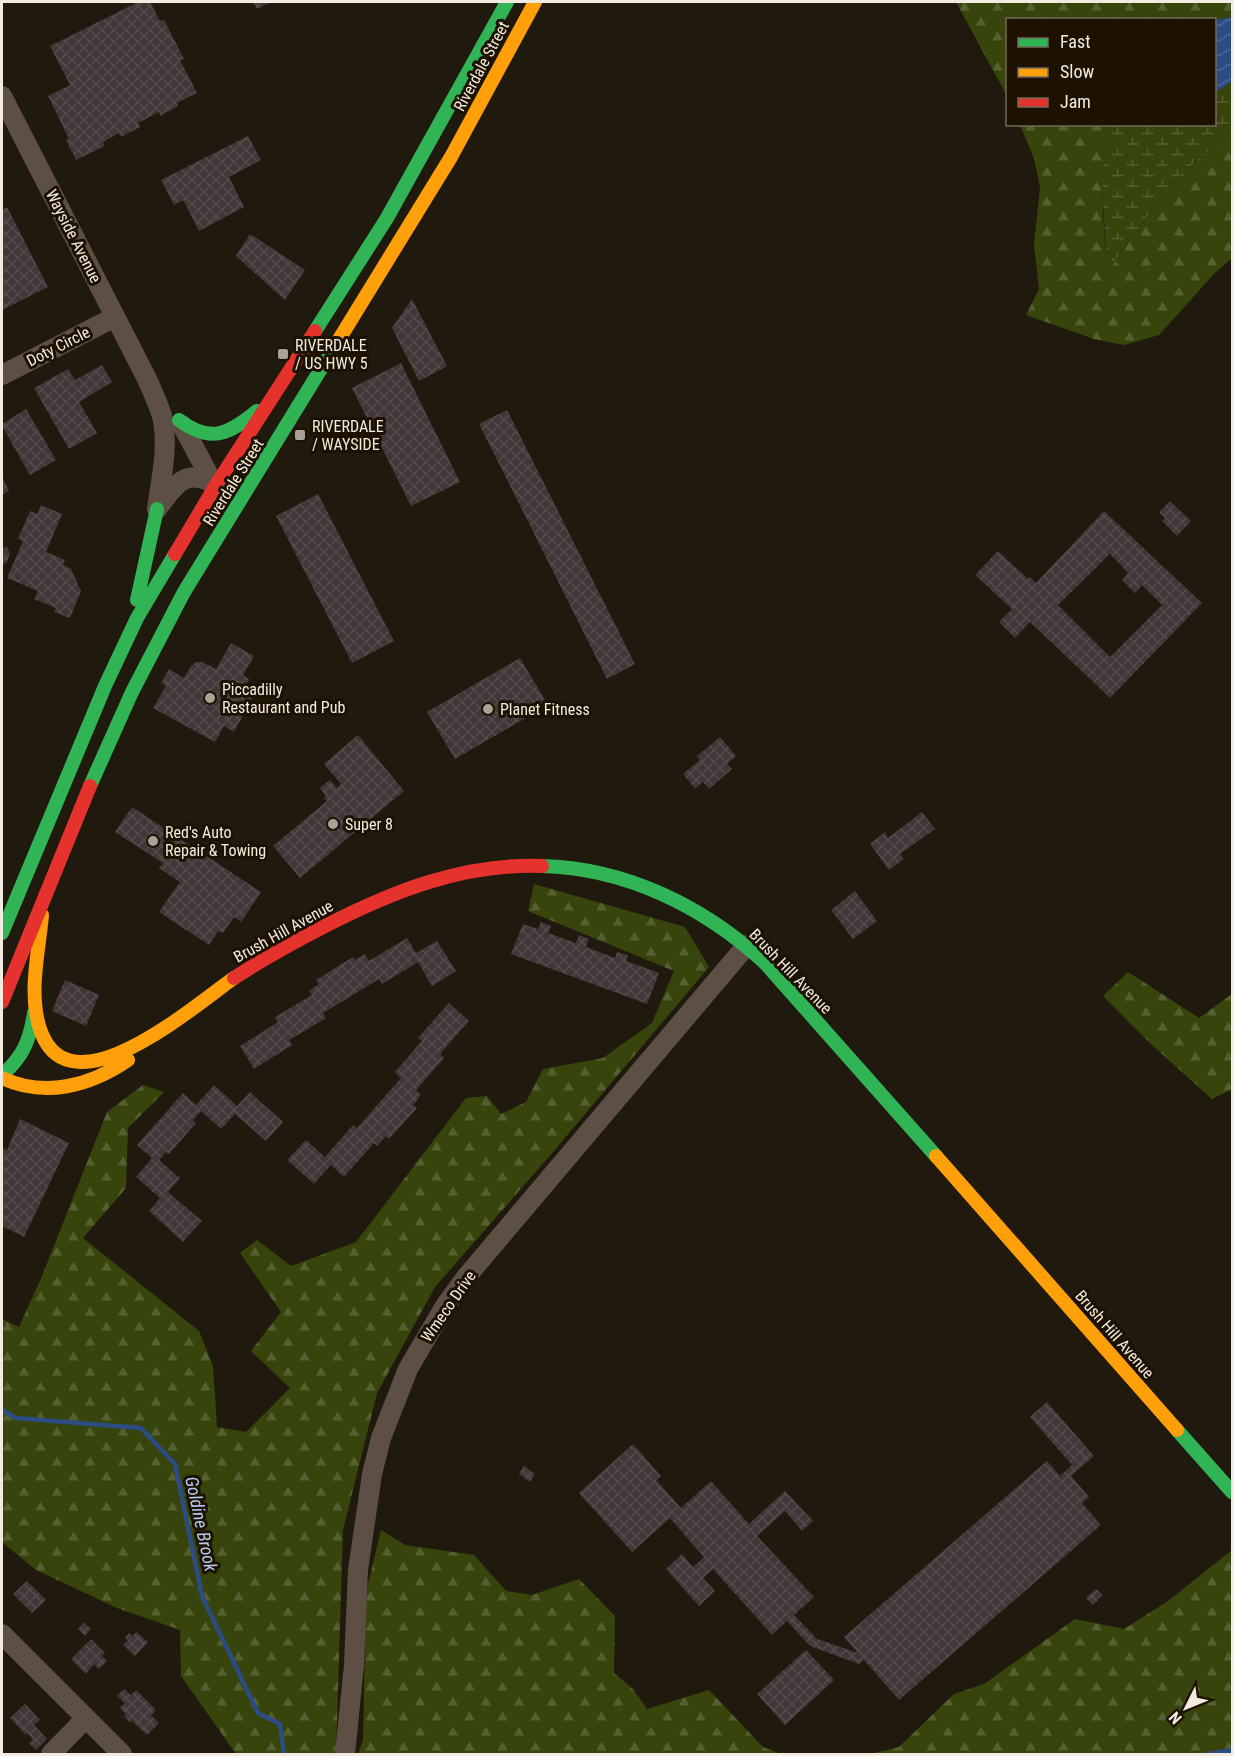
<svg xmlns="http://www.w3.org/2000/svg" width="1234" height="1756" font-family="'Roboto Condensed',sans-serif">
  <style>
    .forest { fill: url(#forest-firs) }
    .wetland { fill: url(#wetland-marsh) }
    .water { fill: url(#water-waves) }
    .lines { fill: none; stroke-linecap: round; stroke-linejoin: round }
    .stream { stroke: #2b4d84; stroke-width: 4.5 }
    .building { fill: url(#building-cross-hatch); fill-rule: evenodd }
    .street { stroke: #5e4f45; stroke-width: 20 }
    .fast { stroke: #30b455; stroke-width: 14 }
    .slow { stroke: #ff9f0a; stroke-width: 14 }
    .jam { stroke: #e5322d; stroke-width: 14 }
    .poi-dot { fill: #a9a296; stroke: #1d1201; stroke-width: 2 }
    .labels { text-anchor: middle; stroke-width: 6; stroke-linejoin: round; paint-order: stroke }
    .street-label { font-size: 16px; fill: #f3ebdf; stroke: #1d1201 }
    .poi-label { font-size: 16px; fill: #f3ebdf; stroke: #1d1201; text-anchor: start }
    .water-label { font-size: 18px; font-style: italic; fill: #b6cdf1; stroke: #1d1201 }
  </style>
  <defs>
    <pattern id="forest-firs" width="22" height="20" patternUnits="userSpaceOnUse" patternTransform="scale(1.5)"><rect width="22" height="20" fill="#37450c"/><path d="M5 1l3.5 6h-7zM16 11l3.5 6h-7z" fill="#54602f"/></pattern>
    <pattern id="wetland-marsh" width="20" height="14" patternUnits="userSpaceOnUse" patternTransform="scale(1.5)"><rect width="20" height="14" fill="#37450c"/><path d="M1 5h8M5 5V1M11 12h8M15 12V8" fill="none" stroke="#54602f"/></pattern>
    <pattern id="water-waves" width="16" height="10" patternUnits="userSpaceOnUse" patternTransform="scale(1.5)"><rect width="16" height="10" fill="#2b4d84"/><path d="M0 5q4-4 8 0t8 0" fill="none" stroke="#4a6795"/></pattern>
    <pattern id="building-cross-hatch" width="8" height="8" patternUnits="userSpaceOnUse" patternTransform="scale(1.5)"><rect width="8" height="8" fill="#433639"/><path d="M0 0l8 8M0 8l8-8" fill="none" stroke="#554a4c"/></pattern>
  </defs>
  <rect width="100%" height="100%" fill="#20190e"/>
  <path class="forest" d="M956,2H1232V17L1215,20H1008L1007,96Z
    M1020,125H1113C1098,161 1102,231 1109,270L1171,183L1232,130V258L1214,274L1159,335L1124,345L1094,339L1026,315L1039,289L1034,244L1040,188L1034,158Z
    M534,884L685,927L709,967L553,1152L435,1287L377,1393L343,1530L336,1754H236L181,1676L180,1630L117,1608L36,1570L2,1542V1319L19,1327L42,1276L107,1112L143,1085L164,1092L128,1128L126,1188L83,1238L199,1331L213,1366L217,1427L246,1432L290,1388L251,1351L281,1312L240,1253L257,1240L291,1266L356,1242L466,1098L487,1096L501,1114L526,1102L543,1069L603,1058L652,1023L674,971L528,911Z
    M1128,972L1199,1018L1232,994V1089L1212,1099L1153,1046L1103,996Z
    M381,1530L405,1545L474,1555L506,1591L532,1595L579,1579L615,1616L614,1673L633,1689L647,1709L709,1690L763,1747L781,1754H358L363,1740L366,1593Z
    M1232,1550V1754H870L899,1747L954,1694L984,1684L1075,1619L1124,1629L1168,1601Z"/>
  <path class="wetland" d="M1232,81V130L1171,183L1108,271C1105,227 1096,165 1113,125L1214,124L1215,93Z"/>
  <path class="water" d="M1232,17V81L1215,93V20Z"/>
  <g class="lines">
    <path class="stream" d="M2,1410L16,1418L141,1428L175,1464L202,1596L258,1713L280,1724L284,1754
      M1208,1754L1232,1750"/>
  </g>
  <path class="building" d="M138,2H150L160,21L164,20L184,59L180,60L197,93L177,103L178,106L160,116L159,112L138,123L140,127L121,137L119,133L103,142L105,146L76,160L66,140L69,139L48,96L70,85L50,46Z
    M253,2H271L257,9Z
    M248,136L261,160L229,177L244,207L199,231L183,200L174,205L161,180Z
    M7,207L48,287L2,310V210Z
    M250,234L305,270L285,300L236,256Z
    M412,299L447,366L419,381L392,328Z
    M401,363L460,482L411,506L352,388Z
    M102,365L112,382L79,402L97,433L69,449L34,388L68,369L75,380Z
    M26,409L56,460L30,475L2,426V424Z
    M507,410L635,664L607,679L479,424Z
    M2,476L9,491L2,495Z
    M318,494L394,641L352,663L276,516Z
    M1170,501L1191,521L1177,536L1162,521L1165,518L1159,512Z
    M41,505L62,514L46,552L65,560L63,565L71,569L81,591L70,618L54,612L56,608L34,599L38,591L7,578L23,541L18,539L30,511L37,514Z
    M1104,511L1202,603L1110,698L1030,622L1015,638L999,622L1012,609L975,575L998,551L1028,579L1030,577L1036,583ZM1110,554L1128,573L1122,580L1135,593L1142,585L1162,605L1110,657L1058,605Z
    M7,547L10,553L7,562L2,565V549Z
    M231,643L254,656L243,675L249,679L247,684L257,689L234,732L224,726L215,742L153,708L166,686L161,683L169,669L184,678L191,666L196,662H202L216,669Z
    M520,658L548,705L455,759L427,712Z
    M358,735L404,791L300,878L273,846L327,801L324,798L326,796L320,788L330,780L337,788L341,784L324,764Z
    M720,737L736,756L727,764L732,769L709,789L703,782L695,789L683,774L700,760L697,756Z
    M132,807L261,892L241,922L234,917L223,933L218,931L209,945L159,912L180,882L159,868L163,863L115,832Z
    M922,812L935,829L900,854L904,859L889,870L870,844L885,832L888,838Z
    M855,891L877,921L853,939L831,910Z
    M541,922L551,926L548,933L576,943L579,935L589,939L586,947L615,958L617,952L628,955L626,961L659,973L647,1004L511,954L523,924L538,929Z
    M407,938L416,953L437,941L456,971L432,986L418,962L382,984L379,979L323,1013L326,1018L289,1040L292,1045L254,1069L240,1046L278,1022L275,1017L312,995L309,991L319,984L316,980L353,957L355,960L365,954L369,961Z
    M65,980L99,995L86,1026L52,1011Z
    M449,1003L469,1021L440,1054L444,1058L416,1090L421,1095L413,1105L417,1108L389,1139L386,1136L377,1146L374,1143L344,1177L331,1165L314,1184L287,1160L306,1140L325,1157L353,1125L357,1128L401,1078L395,1072L422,1041L418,1038Z
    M214,1085L237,1106L250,1092L283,1122L266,1141L235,1114L221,1129L201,1111L193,1120L196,1123L169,1154L166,1152L159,1160L180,1178L168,1192L202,1221L183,1242L149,1211L160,1198L136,1177L152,1158L137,1145L183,1093L196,1105Z
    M20,1119L69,1143L24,1237L2,1226V1148L7,1150Z
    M1047,1402L1094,1456L1071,1476L1089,1497L1082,1503L1101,1525L899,1700L864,1660L859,1664L810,1646L787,1621L772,1635L713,1569L703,1578L715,1591L699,1606L666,1569L682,1554L693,1567L704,1557L670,1518L632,1552L579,1493L633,1444L661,1476L656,1480L681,1508L711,1481L749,1524L785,1491L813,1521L802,1531L785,1511L757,1536L814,1597L794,1615L817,1639L858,1653L844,1637L1047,1461L1060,1476L1072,1465L1030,1417Z
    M524,1466L535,1474L530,1482L519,1474Z
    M27,1581L46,1600L32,1613L13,1594Z
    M1096,1589L1103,1595L1093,1605L1086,1598Z
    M84,1622L91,1629L85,1636L78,1629Z
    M136,1632L148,1642L135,1656L123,1645L128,1640L125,1638L129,1633L133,1636Z
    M91,1639L105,1653L102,1656L107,1661L99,1669L94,1664L86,1674L71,1659Z
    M806,1650L834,1680L785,1725L757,1694Z
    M124,1689L131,1695L136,1690L156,1710L151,1715L159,1723L147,1735L132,1721L130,1723L124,1716L126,1714L120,1708L125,1703L117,1696Z
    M25,1704L40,1720L34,1725L47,1739L36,1750L29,1743L33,1739L27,1733L26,1735L10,1718Z"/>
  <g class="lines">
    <path class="street" d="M2,96L146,377C152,390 158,403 162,416C169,446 161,479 157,509
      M2,375L115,317
      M182,425L219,494
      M157,509C175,485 186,466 216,485
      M2,1634L122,1754
      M51,1754L86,1718
      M345,1754L354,1665L358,1570L372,1474L381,1438L408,1369L445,1306L467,1276L747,945"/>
    <path class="fast" d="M315,331L387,218L507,2
      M179,420C211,444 229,434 257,411
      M137,600L157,509
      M90,786L132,692L184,592L335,346
      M542,866C625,868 703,906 764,962L936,1156
      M2,933L105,686L137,618L175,554
      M2,1075C23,1057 30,1040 34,1013
      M1177,1430L1232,1492"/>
    <path class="slow" d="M335,346L451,157L535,2
      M42,915C39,951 28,993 40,1029C69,1117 196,1004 234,978
      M2,1078C45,1098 90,1086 128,1060
      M936,1156L1177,1430"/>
    <path class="jam" d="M175,554L216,485L315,331
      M234,978C263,959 294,942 325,926C393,891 464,863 542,866
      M2,1002L90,786"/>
  </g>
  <g class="poi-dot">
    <rect x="277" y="348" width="12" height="12" rx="3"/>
    <rect x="294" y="429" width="12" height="12" rx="3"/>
    <circle cx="210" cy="698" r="6"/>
    <circle cx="488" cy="709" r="6"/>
    <circle cx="333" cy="824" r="6"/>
    <circle cx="153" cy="841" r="6"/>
  </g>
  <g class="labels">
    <g class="street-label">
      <text transform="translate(481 66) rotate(-62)" y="6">Riverdale Street</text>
      <text transform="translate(74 236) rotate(63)" y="6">Wayside Avenue</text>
      <text transform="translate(58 346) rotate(-27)" y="6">Doty Circle</text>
      <text transform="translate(233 482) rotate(-58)" y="6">Riverdale Street</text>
      <text transform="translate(283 931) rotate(-29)" y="6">Brush Hill Avenue</text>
      <text transform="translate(791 971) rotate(46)" y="6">Brush Hill Avenue</text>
      <text transform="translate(448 1306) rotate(-55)" y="6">Wmeco Drive</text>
      <text transform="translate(1115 1334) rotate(49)" y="6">Brush Hill Avenue</text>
    </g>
    <g class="poi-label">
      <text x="295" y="351">RIVERDALE<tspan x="295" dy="18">/ US HWY 5</tspan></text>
      <text x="312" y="432">RIVERDALE<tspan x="312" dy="18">/ WAYSIDE</tspan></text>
      <text x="222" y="695">Piccadilly<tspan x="222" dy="18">Restaurant and Pub</tspan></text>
      <text x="500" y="715">Planet Fitness</text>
      <text x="345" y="830">Super 8</text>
      <text x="165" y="838">Red's Auto<tspan x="165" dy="18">Repair &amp; Towing</tspan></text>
    </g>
    <g class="water-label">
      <text transform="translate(201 1524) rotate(78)" y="6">Goldine Brook</text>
    </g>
  </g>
  <rect width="1234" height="1756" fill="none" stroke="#f3ebdf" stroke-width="6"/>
  <rect x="1006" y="18" width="210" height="108" fill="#1d1201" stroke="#73695a" stroke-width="1.5"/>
  <rect x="1018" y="38" width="30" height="9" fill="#30b455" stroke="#73695a" stroke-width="1.5"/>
  <text x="1060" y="48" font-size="18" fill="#f3ebdf">Fast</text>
  <rect x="1018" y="68" width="30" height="9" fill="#ff9f0a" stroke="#73695a" stroke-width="1.5"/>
  <text x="1060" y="78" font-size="18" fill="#f3ebdf">Slow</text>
  <rect x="1018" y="98" width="30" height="9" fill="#e5322d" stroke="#73695a" stroke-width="1.5"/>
  <text x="1060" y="108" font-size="18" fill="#f3ebdf">Jam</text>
  <g transform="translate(1186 1708) rotate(227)" stroke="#1d1201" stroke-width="4.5" paint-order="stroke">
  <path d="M0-4.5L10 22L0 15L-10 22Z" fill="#f3ebdf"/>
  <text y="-9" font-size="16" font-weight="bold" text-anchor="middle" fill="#f3ebdf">N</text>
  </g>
</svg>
